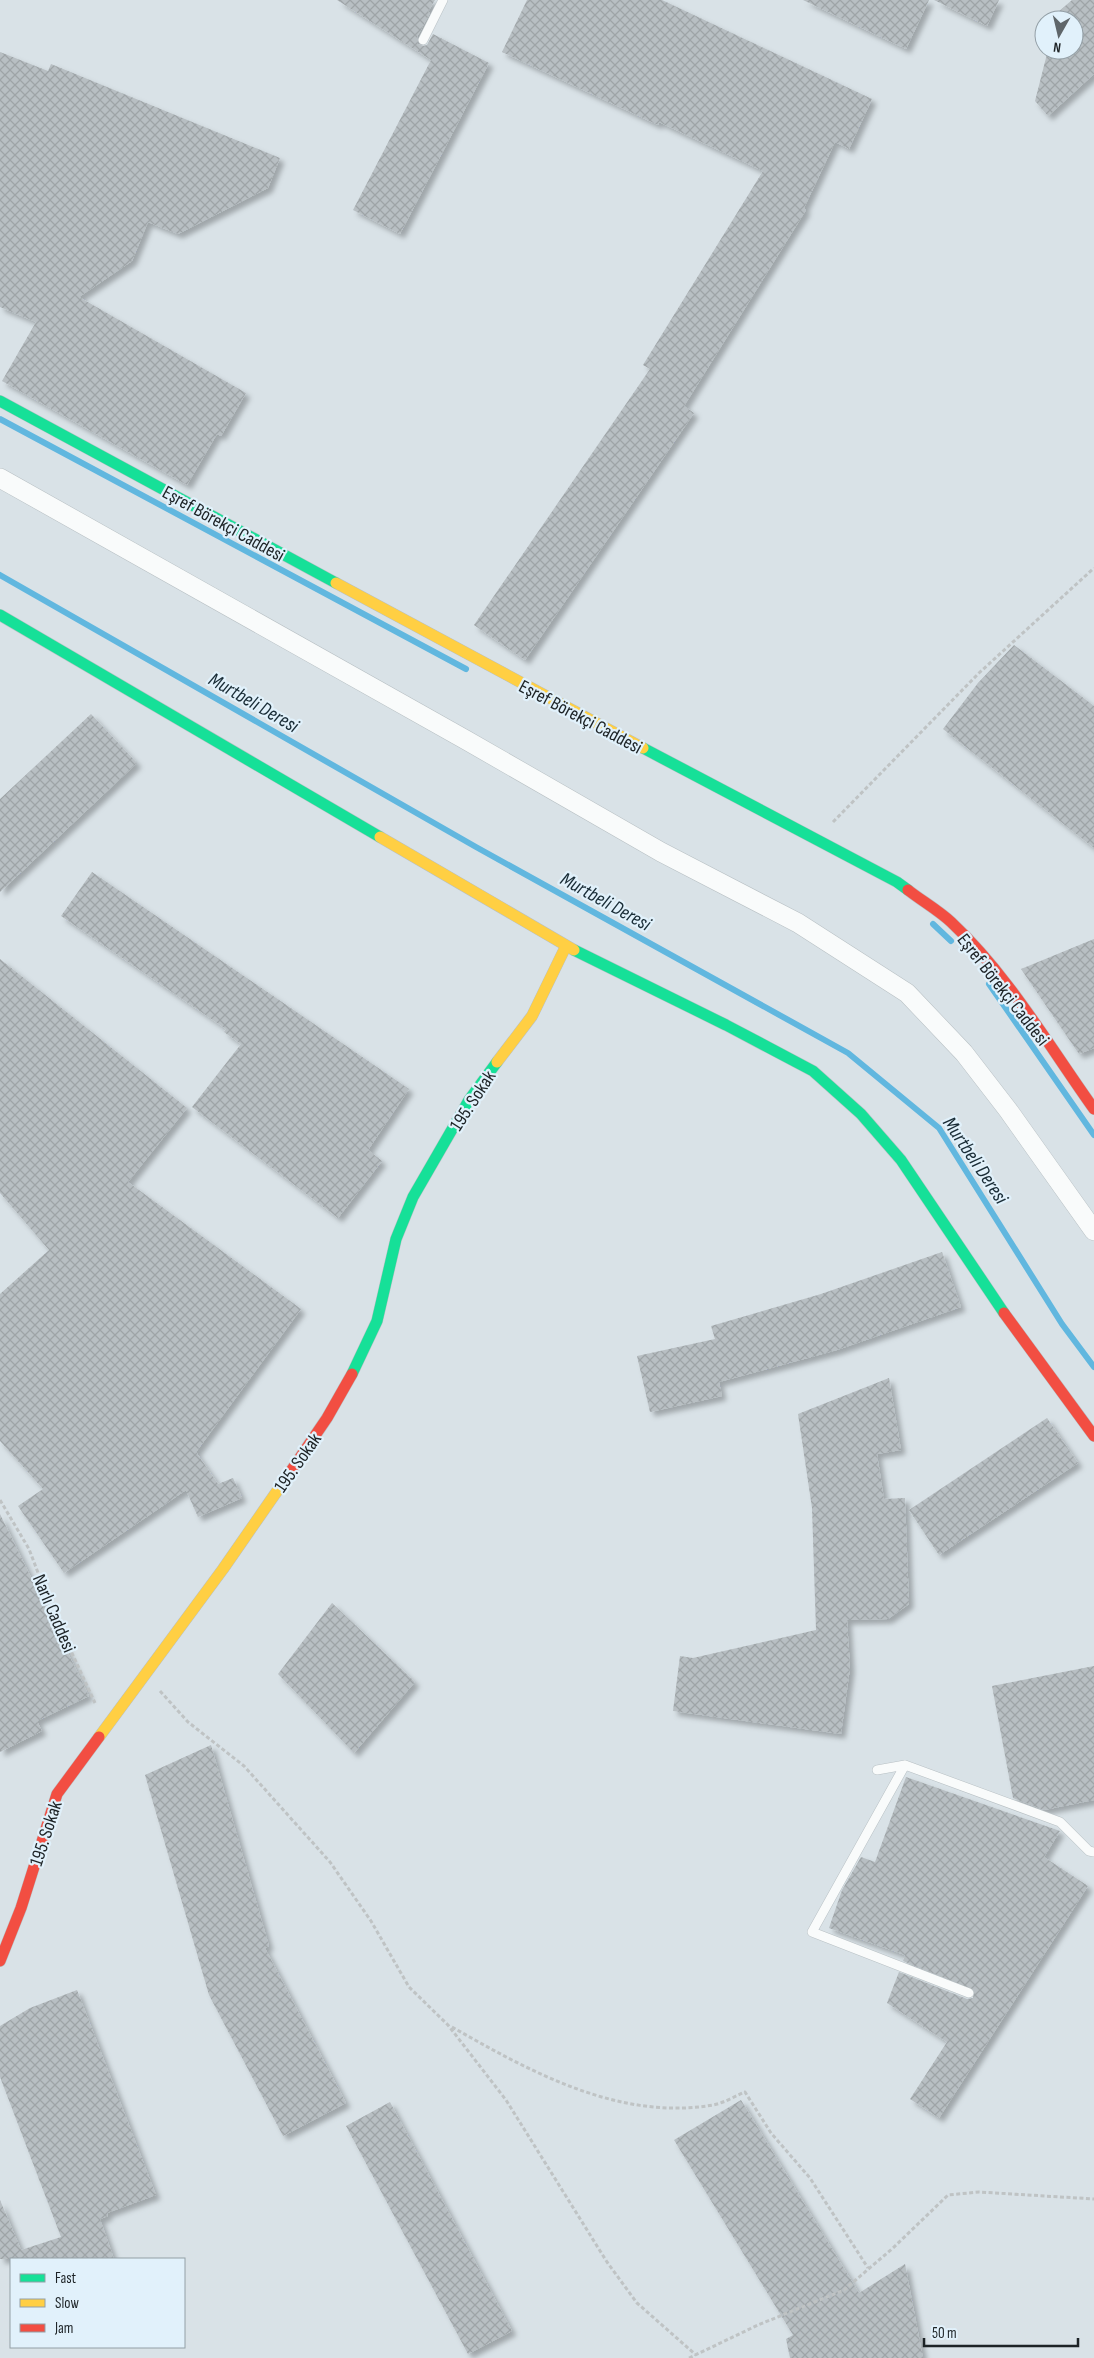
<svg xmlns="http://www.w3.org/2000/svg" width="1094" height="2358" font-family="'Sofia Sans Condensed',sans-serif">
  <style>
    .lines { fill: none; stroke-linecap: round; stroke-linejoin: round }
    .stream { stroke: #61b7df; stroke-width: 6 }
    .building { fill: url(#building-cross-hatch); filter: url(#shadow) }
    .lane-casing { stroke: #b8c0c4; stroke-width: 10 }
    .street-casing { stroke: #b8c0c4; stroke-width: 20 }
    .fast-casing { stroke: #b8c0c4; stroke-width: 12 }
    .slow-casing { stroke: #b8c0c4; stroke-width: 12 }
    .jam-casing { stroke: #b8c0c4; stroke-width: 12 }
    .path { stroke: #bfc3c4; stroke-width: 3; stroke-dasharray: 4 2.5; stroke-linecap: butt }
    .lane { stroke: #f9fbfb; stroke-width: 9 }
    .street { stroke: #f9fbfb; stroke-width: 19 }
    .fast { stroke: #16e098; stroke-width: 11 }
    .slow { stroke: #ffcf43; stroke-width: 11 }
    .jam { stroke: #f24e42; stroke-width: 11 }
    .labels { text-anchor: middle; stroke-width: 4.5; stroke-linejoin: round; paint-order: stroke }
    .street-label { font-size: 19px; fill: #1d2326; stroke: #e1f1fb }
    .water-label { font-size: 20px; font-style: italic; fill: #192c36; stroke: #e1f1fb }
  </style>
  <defs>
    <pattern id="building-cross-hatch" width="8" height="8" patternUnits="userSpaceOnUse" patternTransform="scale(1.25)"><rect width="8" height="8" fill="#b8bfc3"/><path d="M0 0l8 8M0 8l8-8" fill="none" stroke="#9ea4a7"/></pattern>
    <filter id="shadow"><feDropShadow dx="4.5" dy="4.5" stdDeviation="2.5" flood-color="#0004"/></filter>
  </defs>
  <rect width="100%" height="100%" fill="#d9e2e7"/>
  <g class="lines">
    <path class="stream" d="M0,419L466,669
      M0,575L476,847L848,1053L939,1128L1062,1324L1094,1367
      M933,924L951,941
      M989,984L1094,1135"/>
  </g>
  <path class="building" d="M337,0H435L428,12L430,13L417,37L418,44L423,46L427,45L433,34L489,63L400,234L353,210L431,60Z
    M527,0H662L872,99L849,149L835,142L804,208L806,210L684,406L694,413L525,660L474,625L650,369L643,365L763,171L659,122L658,125L502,52Z
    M803,0H929L906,49Z
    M934,0H999L987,26Z
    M1072,0H1094V74L1048,116L1035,101L1048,50H1074V20H1056L1057,13Z
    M0,52L48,71L51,64L280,158L268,188L178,234L148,222L132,261L79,297L246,393L221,436L217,434L187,485L2,381L36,322L0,307Z
    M1014,645L1094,706V848L943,729L978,683Z
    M91,714L137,763L0,892V799Z
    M92,872L409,1089L368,1150L382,1161L338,1218L192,1107L241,1044L224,1032L226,1029L61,916Z
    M1094,939V1048L1079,1054L1021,969Z
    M0,959L187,1108L128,1182L301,1309L196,1452L218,1484L233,1478L242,1498L198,1517L186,1490L64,1573L18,1506L43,1489L0,1441V1294L49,1250L0,1193Z
    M942,1252L961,1307L837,1350L719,1382L722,1396L650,1412L637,1356L715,1339L711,1326L821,1294Z
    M889,1378L901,1450L877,1454L884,1499L905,1498L909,1604L888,1619L847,1620L850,1668L841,1734L673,1711L680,1656L693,1658L816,1630L812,1508L798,1414Z
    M1047,1418L1078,1463L939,1555L909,1510Z
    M0,1514L89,1696L37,1721L42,1731L0,1752Z
    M332,1603L415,1682L354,1753L278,1674Z
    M1094,1666V1800L1044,1810L1013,1798L992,1686Z
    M211,1745L269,1946L265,1948L346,2103L283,2136L209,1995L145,1775Z
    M906,1777L1060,1831L1044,1857L1088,1886L939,2118L910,2099L947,2042L887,2003L899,1972L967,1999L973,1998L974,1990L903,1961L905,1955L829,1928L842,1890L861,1857L875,1862Z
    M77,1990L156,2195L107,2213L108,2216L100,2219L114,2259H0V2200L21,2250L61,2237L0,2077V2026L30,2008Z
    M741,2100L859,2293L905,2264L923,2358H790L786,2339L793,2335L674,2140Z
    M390,2102L512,2331L468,2354L346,2126Z"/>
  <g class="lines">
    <g class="lane-casing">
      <path id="lane" d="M423,40L443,0
        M905,1765L812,1932L969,1993
        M877,1770L905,1765L1060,1822L1089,1851L1094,1852"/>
    </g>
    <g class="street-casing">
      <path id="street" d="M0,478L466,740L661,852L798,923L907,993L964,1053L1008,1110L1094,1231"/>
    </g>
    <g class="fast-casing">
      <path id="fast" d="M0,401L336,583
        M0,615L380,837
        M643,748L897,882L908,890
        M574,950L726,1025L813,1071L861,1114L901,1160L1004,1313
        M352,1374L377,1321L396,1239L413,1197L469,1100L497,1062"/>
    </g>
    <g class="slow-casing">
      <path id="slow" d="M336,583L643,748
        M380,837L574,950
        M497,1062L532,1016L566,946
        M99,1737L223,1569L282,1484"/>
    </g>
    <g class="jam-casing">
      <path id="jam" d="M908,890C922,901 938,910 951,922C1008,975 1049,1046 1094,1109
        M1004,1313L1094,1436
        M282,1484L327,1418L352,1374
        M0,1961L21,1908L57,1794L99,1737"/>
    </g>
    <path class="path" d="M833,822L979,673L1094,568
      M0,1500L29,1549L53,1612L95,1703
      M160,1691L188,1722L244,1766L330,1862L371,1921L409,1987L448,2025L506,2100L607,2262L637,2303L696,2355
      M452,2027C531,2072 619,2121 713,2105C724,2103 735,2096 745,2092L771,2133L810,2178L868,2268
      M689,2358L758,2325L844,2290L893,2248L948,2195L979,2192L1094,2199"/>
    <use href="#lane" class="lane"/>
    <use href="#street" class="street"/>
    <use href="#fast" class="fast"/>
    <use href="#slow" class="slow"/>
    <use href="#jam" class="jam"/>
  </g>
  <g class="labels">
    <g class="street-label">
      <text transform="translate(224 523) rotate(29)" y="7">Eşref Börekçi Caddesi</text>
      <text transform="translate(581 716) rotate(28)" y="7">Eşref Börekçi Caddesi</text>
      <text transform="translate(1004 989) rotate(52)" y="7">Eşref Börekçi Caddesi</text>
      <text transform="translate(472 1100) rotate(-57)" y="7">195. Sokak</text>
      <text transform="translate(297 1462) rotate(-55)" y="7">195. Sokak</text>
      <text transform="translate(55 1613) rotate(67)" y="7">Narlı Caddesi</text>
      <text transform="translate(45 1833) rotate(-72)" y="7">195. Sokak</text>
    </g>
    <g class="water-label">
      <text transform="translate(254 702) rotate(30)" y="7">Murtbeli Deresi</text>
      <text transform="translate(606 901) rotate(29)" y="7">Murtbeli Deresi</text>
      <text transform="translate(976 1160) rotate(56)" y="7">Murtbeli Deresi</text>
    </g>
  </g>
  <rect x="10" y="2258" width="175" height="90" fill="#e1f1fb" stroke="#939fa6"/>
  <rect x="20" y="2274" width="25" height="8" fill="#16e098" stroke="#939fa6"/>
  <text x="55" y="2283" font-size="15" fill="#1d2326">Fast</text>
  <rect x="20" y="2299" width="25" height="8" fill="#ffcf43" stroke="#939fa6"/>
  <text x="55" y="2308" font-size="15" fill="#1d2326">Slow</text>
  <rect x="20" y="2324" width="25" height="8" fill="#f24e42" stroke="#939fa6"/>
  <text x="55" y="2333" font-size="15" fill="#1d2326">Jam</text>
  <g transform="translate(1059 35) rotate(188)"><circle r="24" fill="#e1f1fb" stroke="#939fa6"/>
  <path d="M0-4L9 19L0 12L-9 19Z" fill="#5f666a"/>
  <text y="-8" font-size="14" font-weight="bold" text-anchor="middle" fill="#1d2326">N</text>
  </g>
  <path d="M924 2338v8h154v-8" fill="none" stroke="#1d2326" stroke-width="2.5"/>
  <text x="932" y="2338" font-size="15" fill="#1d2326" stroke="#e1f1fb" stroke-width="4" paint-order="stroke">50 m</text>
</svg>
